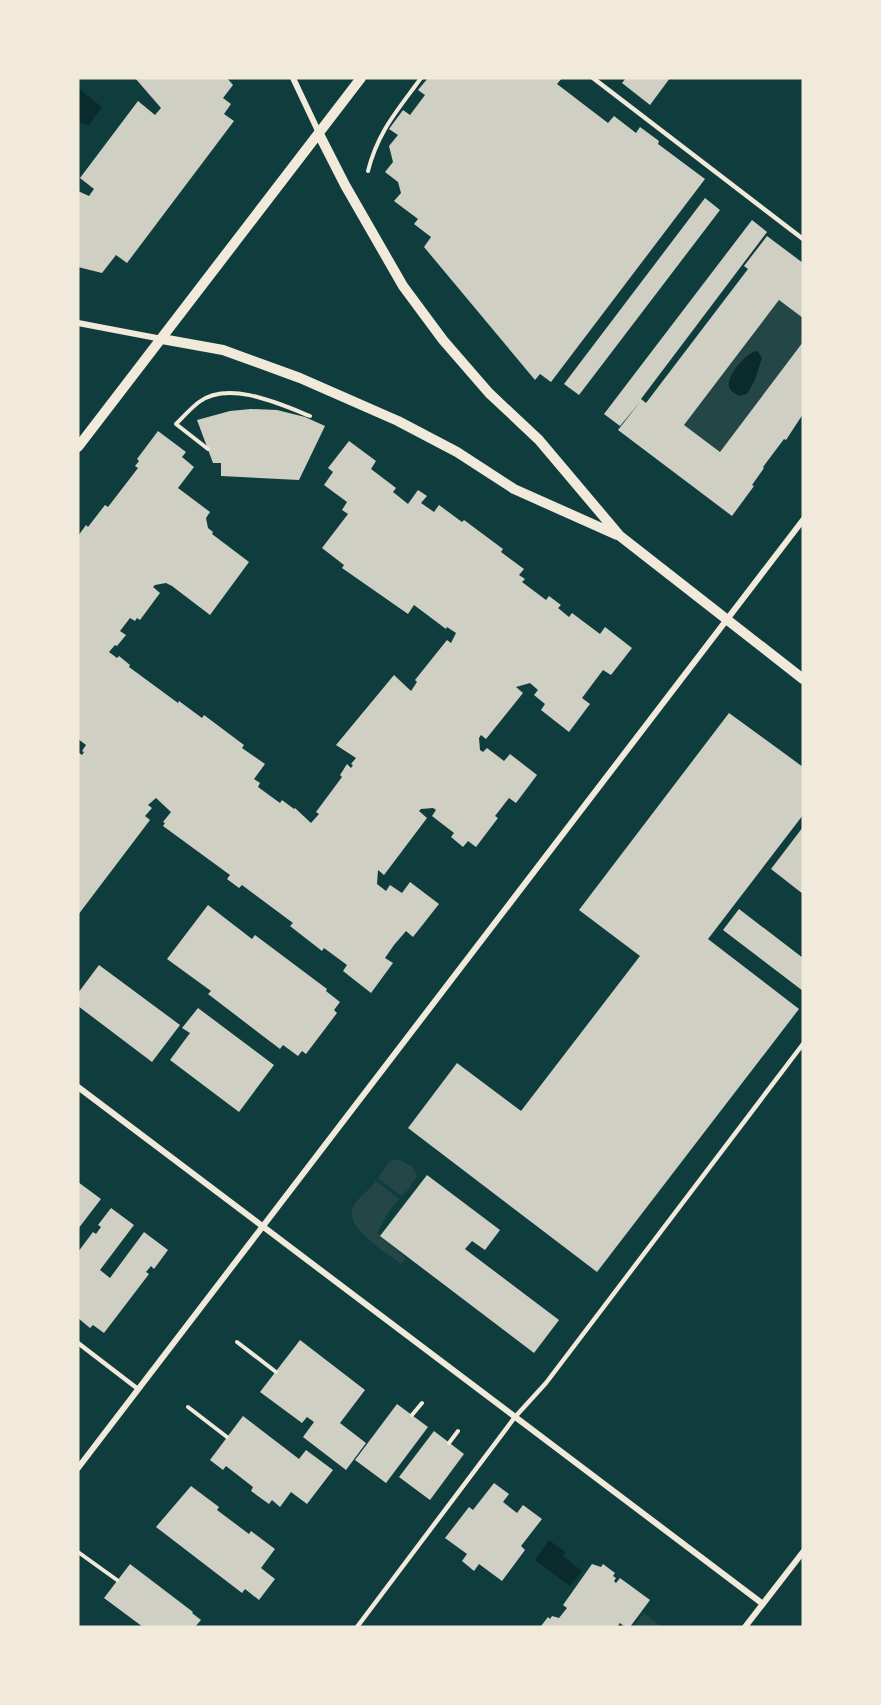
<svg xmlns="http://www.w3.org/2000/svg" width="881" height="1705" font-family="'Fira Sans',sans-serif">
  <style>
    .green { fill: #244646 }
    .water { fill: #0a2a2b }
    .building { fill: #cfcfc3 }
    .lines { fill: none; stroke-linecap: round; stroke-linejoin: round }
    .path { stroke: #f1e9da; stroke-width: 4 }
    .service { stroke: #f1e9da; stroke-width: 4.5 }
    .minor { stroke: #f1e9da; stroke-width: 6 }
    .tertiary { stroke: #f1e9da; stroke-width: 10 }
  </style>
  <rect width="100%" height="100%" fill="#0f3d3e"/>
  <path class="green" d="M779,300L803,318V342L720,452L684,425Z
    M398,1159L413,1167L417,1176L408,1190L401,1196L378,1178L389,1162Z
    M376,1181L399,1199L388,1213L377,1233L406,1258L401,1264C388,1254 347,1229 352,1210C355,1199 369,1191 376,1181Z
    M644,1613L662,1627H633Z"/>
  <path class="water" d="M78,88L102,107L89,125L78,122Z
    M755,351L758,352L762,358L755,380L747,394L739,396C735,393 729,391 729,386C727,375 745,355 755,351Z
    M549,1540L565,1552L563,1556L582,1571L570,1586L535,1560Z"/>
  <path class="building" d="M135,78H227L233,85L223,98L231,104L224,114L234,121L127,263L116,255L102,273L78,267V191L89,196L94,189L80,178L138,101L155,115L161,108Z
    M428,78H562L557,84L608,123L614,116L636,133L640,127L659,141L658,144L705,179L551,382L540,374L535,380L424,247L431,237L414,224L418,219L394,201L401,193L398,182L385,172L393,162L389,146L398,135L389,129L403,110L410,115L425,95L418,90Z
    M626,78H670L650,105L622,83Z
    M705,198L720,210L579,395L564,384Z
    M752,220L767,232L641,399L646,403L748,269L744,266L767,236L803,263V318L779,300L684,425L720,452L803,342V414L786,440L784,439L763,467L764,468L752,485L754,486L732,516L618,430L640,402L620,426L604,414Z
    M251,409L277,410L305,417L325,426L299,480L221,476V463H213L197,420L230,411Z
    M158,431L186,452L182,457L194,467L178,488L210,512L206,518L208,528L213,532L212,534L249,562L210,615L172,586L166,583L155,585L153,587L160,593L140,620L137,618L135,621L130,618L120,631L126,635L117,646L115,645L109,652L117,658L119,656L130,665L129,667L178,703L179,701L202,718L204,715L244,745L242,748L265,764L254,779L260,783L258,787L280,803L282,800L294,809L295,808L311,823L319,814L316,812L342,777L340,775L347,764L351,768L353,765L351,764L356,758L336,745L394,675L411,691L417,682L415,680L447,640L451,643L456,633L447,627L446,629L414,605L408,614L342,568L344,565L322,548L348,514L342,510L347,502L324,485L333,472L328,468L349,441L376,461L371,469L396,488L393,492L408,504L418,490L427,496L421,503L434,512L439,505L462,522L464,520L503,549L501,552L524,569L519,575L525,579L522,582L546,600L549,596L561,605L558,608L569,617L572,613L600,634L605,627L632,648L611,675L603,670L582,698L590,704L569,732L541,710L545,704L534,695L538,690L530,683L516,687L523,693L486,739L481,735L479,738L480,750L483,752L487,748L504,761L510,754L537,775L516,803L509,798L495,816L498,818L476,847L468,841L463,847L451,837L454,833L432,816L436,810L433,808L421,809L419,811L427,818L384,875L378,870L377,884L386,891L390,885L402,893L410,882L439,904L413,937L406,931L394,945L385,958L393,963L371,993L343,971L347,965L324,948L322,951L290,926L293,923L242,885L239,888L227,879L230,875L163,826L165,823L163,822L171,812L156,798L148,805L152,808L145,816L150,820L78,915V752L82,755L84,752L82,751L86,745L78,739V536L86,525L88,527L105,505L108,507L138,468L135,466L139,461L137,459Z
    M729,713L803,767V815L708,939L799,1009L597,1272L408,1128L457,1063L521,1111L640,956L579,910Z
    M803,827V894L771,869Z
    M208,905L252,939L255,935L327,989L326,991L340,1002L334,1010L337,1013L306,1054L302,1051L298,1056L283,1045L280,1049L208,994L211,991L167,959Z
    M739,909L803,958V991L723,930Z
    M99,965L180,1025L152,1062L78,1006V993Z
    M198,1008L274,1065L239,1112L170,1060L190,1033L182,1028Z
    M427,1175L500,1230L485,1250L472,1241L465,1249L559,1320L534,1353L380,1236Z
    M78,1182L101,1199L78,1229Z
    M111,1208L134,1225L100,1270L110,1278L144,1232L168,1250L154,1269L151,1266L146,1272L149,1274L104,1333L93,1325L90,1328L78,1318V1252L93,1232L96,1234L101,1227L98,1225Z
    M300,1340L365,1390L340,1423L366,1443L346,1470L303,1437L314,1422L307,1417L302,1423L260,1392Z
    M397,1404L428,1427L386,1483L355,1460Z
    M243,1416L299,1459L306,1450L333,1470L307,1504L291,1492L280,1507L272,1500L269,1504L251,1491L253,1487L226,1466L223,1470L210,1460Z
    M434,1431L464,1454L430,1500L399,1477Z
    M494,1483L509,1494L503,1502L517,1513L523,1505L542,1519L521,1546L525,1550L502,1581L479,1564L474,1571L462,1561L467,1554L445,1538L469,1507L473,1510Z
    M191,1486L219,1507L217,1510L249,1534L251,1531L275,1549L261,1568L275,1579L259,1600L245,1589L242,1593L156,1527Z
    M130,1564L193,1612L192,1613L201,1620L195,1627H143L104,1598Z
    M592,1564L601,1567L603,1564L615,1573L613,1576L616,1578L614,1581L616,1583L620,1578L650,1600L630,1627H625L620,1623L617,1627L541,1626L548,1617L550,1619L552,1616L559,1618L567,1608L563,1605Z"/>
  <g class="lines">
    <path class="path" d="M368,171C378,131 398,110 421,78
      M208,449L176,424C183,417 191,408 199,402C229,380 280,404 310,416
      M237,1342L276,1372
      M188,1407L227,1437
      M412,1415L422,1403
      M449,1443L458,1431
      M78,1552L117,1580"/>
    <path class="service" d="M593,78L803,239
      M78,1343L138,1389
      M357,1627L515,1417L546,1383L803,1044"/>
    <path class="minor" d="M293,78L319,133
      M78,323L162,339
      M78,1087L763,1604
      M78,1468L803,520
      M745,1627L803,1552"/>
    <path class="tertiary" d="M319,134L345,185L403,286L443,340L489,393L539,440L620,536L803,679
      M162,339L223,350L300,378L398,421L457,452L514,489L617,535
      M78,447L361,78"/>
  </g>
  <rect width="881" height="1705" fill="none" stroke="#f1e9da" stroke-width="159"/>
</svg>
